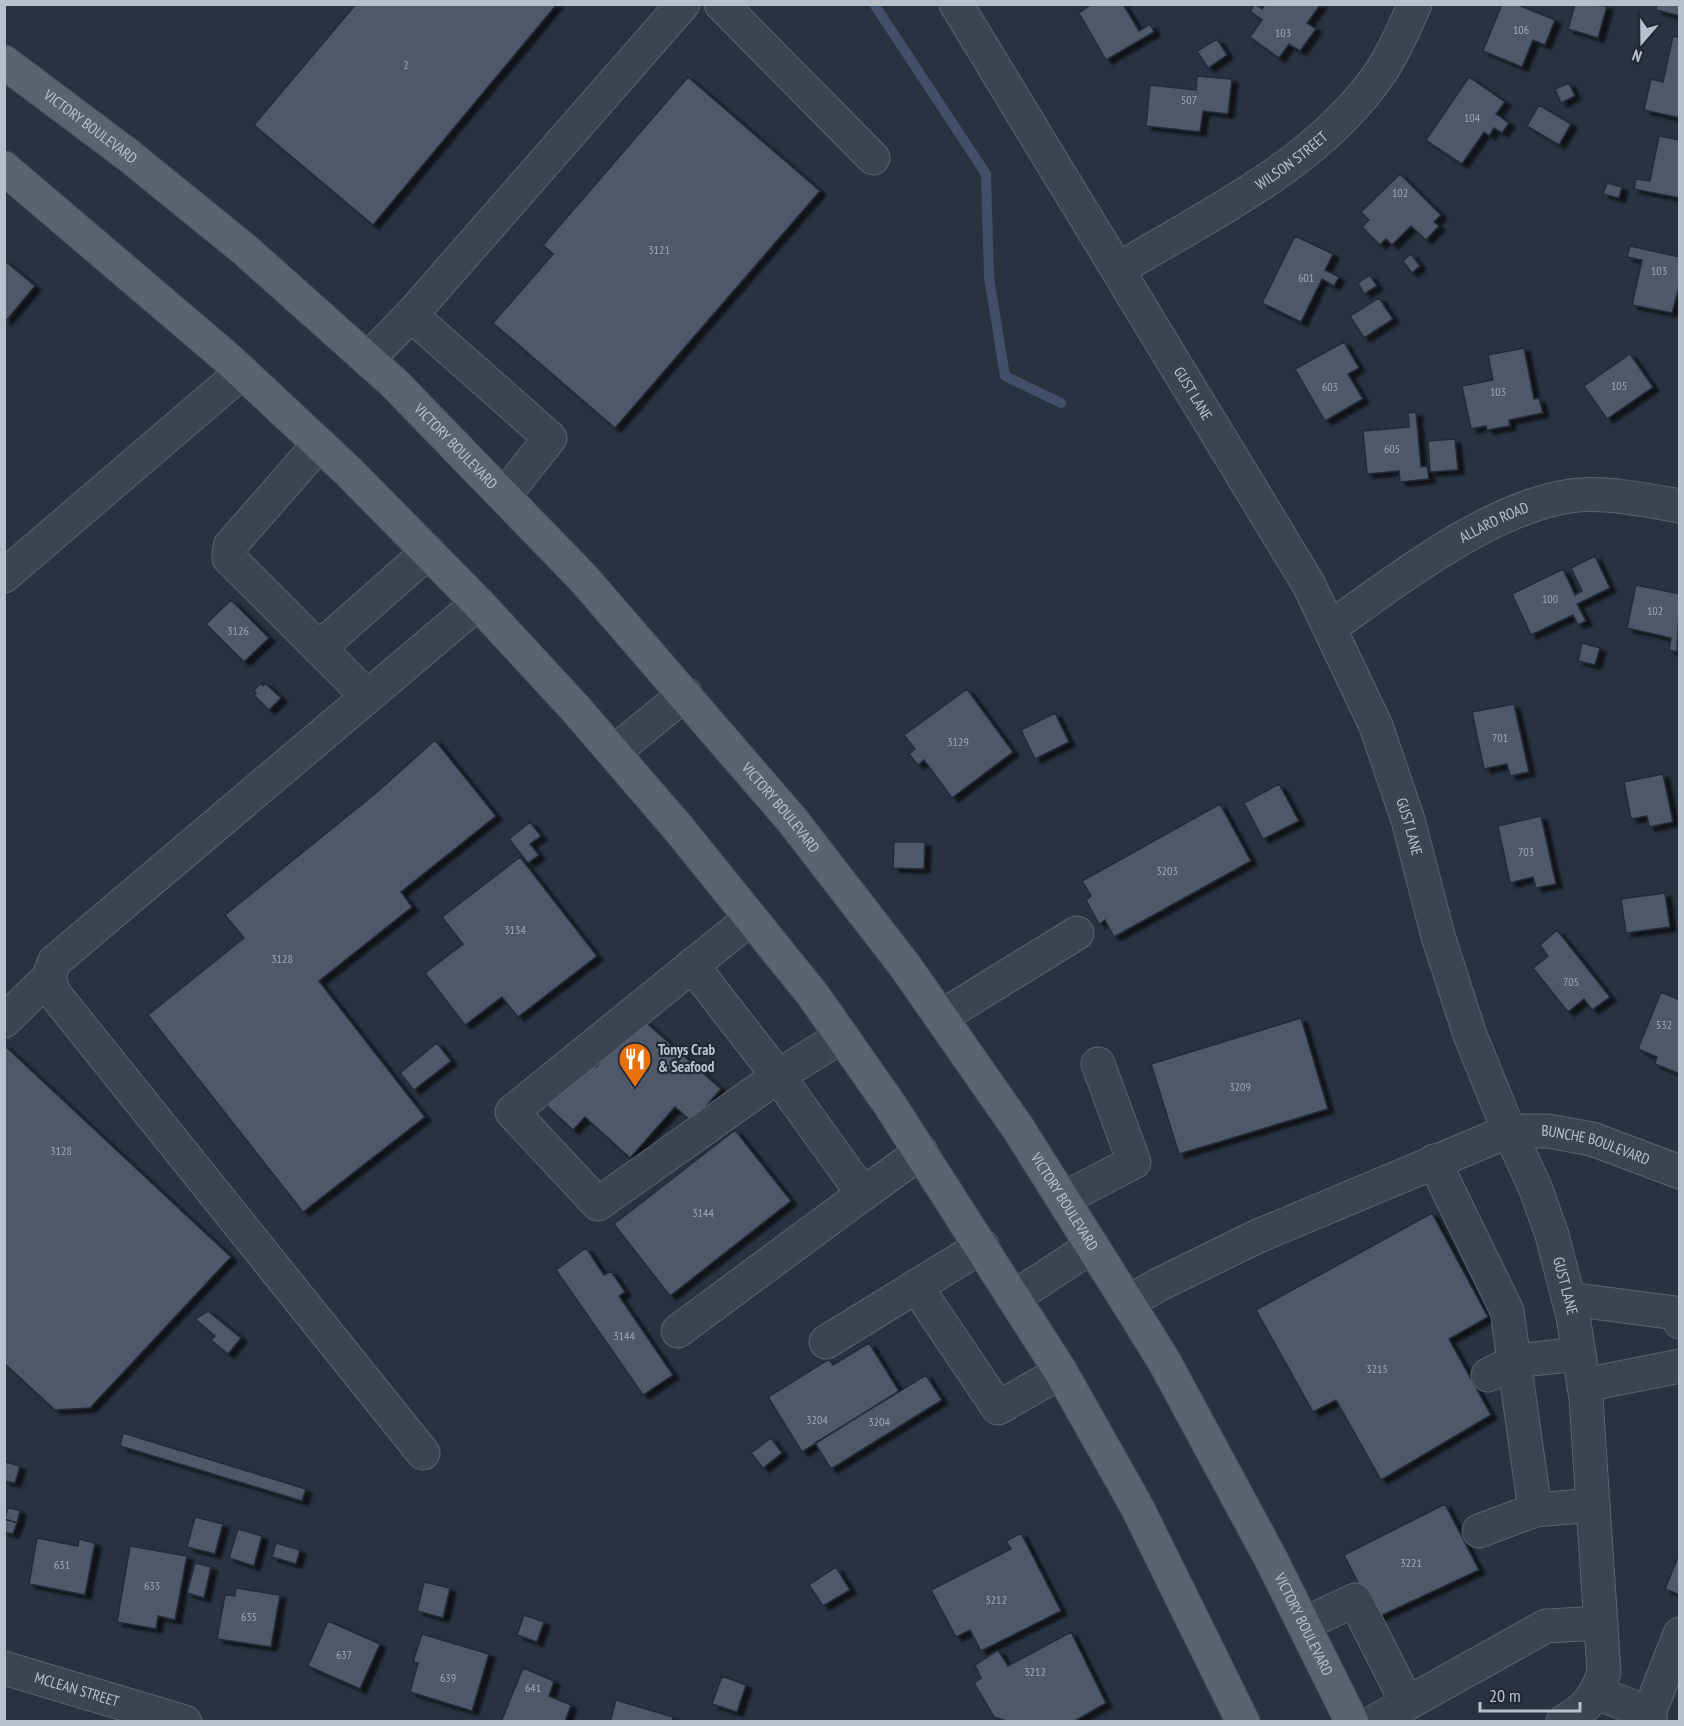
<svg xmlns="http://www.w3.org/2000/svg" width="1684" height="1726" font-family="'PT Sans Narrow',sans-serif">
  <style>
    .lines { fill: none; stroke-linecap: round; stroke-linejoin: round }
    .stream { stroke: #414f68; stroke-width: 10 }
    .building { fill: #505969; stroke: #242b38; stroke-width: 1.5; filter: url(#shadow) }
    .minor-casing { stroke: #5b626e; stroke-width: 35 }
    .major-casing { stroke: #474d5a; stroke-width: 35 }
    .minor { stroke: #3d4450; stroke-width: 33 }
    .major { stroke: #5b6370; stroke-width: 33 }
    .labels { text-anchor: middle; stroke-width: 4.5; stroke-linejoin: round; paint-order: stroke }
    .number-label { font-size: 12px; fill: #a0a6b2 }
    .street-label { font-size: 15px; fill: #bac0cb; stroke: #222936 }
    .poi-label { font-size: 15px; font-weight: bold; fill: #bac0cb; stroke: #222936; text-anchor: start }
  </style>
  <defs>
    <filter id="shadow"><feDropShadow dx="6" dy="4" stdDeviation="1.5" flood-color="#0009"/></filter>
  </defs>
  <rect width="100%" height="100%" fill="#293240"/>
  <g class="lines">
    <path class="stream" d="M874,4L986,174L989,277L1005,376L1061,403"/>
  </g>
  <path class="building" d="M356,4H557L373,225L254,125Z
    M1092,4H1123L1139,31L1150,24L1154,32L1106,60L1079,13Z
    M1255,4L1262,9L1265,4H1321L1307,23L1316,29L1300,51L1289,44L1279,58L1250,37L1262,20L1250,11Z
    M1502,4H1516L1555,20L1545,45L1533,40L1522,67L1483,51Z
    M1575,4L1607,6L1598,38L1568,29Z
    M1657,4H1680V16L1656,10Z
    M1673,36L1680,38V118L1644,110L1651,79L1663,82Z
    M1217,39L1227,55L1208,68L1197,51Z
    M1197,76L1232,79L1228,114L1203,111L1200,132L1146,126L1150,85L1196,90Z
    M688,77L820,191L615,428L493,323L553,254L543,245Z
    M1469,77L1505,102L1496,114L1509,123L1502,133L1494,128L1489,136L1484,132L1462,164L1426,140Z
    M1569,83L1575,96L1561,103L1555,89Z
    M1539,105L1571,124L1559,145L1527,126Z
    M1659,136L1680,140V204L1679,198L1634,189L1636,179L1650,181Z
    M1400,174L1441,215L1434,222L1439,226L1426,240L1411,226L1392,245L1386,239L1380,245L1362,227L1369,220L1361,212Z
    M1607,183L1622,187L1619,198L1603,194Z
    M1295,236L1333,254L1325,270L1339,277L1334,286L1322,279L1301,322L1262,303Z
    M1630,246L1680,257V283L1672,313L1632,305L1642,260L1627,257Z
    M1411,254L1420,266L1412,273L1403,261Z
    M4,260L35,286L5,322L4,321Z
    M1370,275L1377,286L1364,294L1358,283Z
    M1379,298L1393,319L1364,338L1350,316Z
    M1344,342L1359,368L1348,374L1363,399L1325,421L1295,369Z
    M1524,348L1534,399L1539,398L1543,413L1509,420L1510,426L1487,430L1486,426L1471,429L1462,386L1493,380L1488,355Z
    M1630,354L1653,387L1607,419L1584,386Z
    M1416,412L1421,467L1427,466L1429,479L1400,482L1399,471L1367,474L1363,431L1409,427L1408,413Z
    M1455,439L1458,470L1430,472L1428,441Z
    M1595,556L1610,588L1577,604L1586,621L1578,625L1573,615L1531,635L1512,594L1563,569L1575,595L1582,591L1571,568Z
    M1636,585L1680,594L1677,652L1669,650L1671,638L1627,628Z
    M231,600L269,638L244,662L206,624Z
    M1582,643L1600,648L1595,665L1578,661Z
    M261,683L263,686L265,683L281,698L269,710L254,695L256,693L254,690Z
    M967,689L1013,752L952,798L924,760L918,765L909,754L915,749L904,735Z
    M1514,704L1529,772L1510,776L1507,764L1484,769L1472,712Z
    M1055,713L1069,742L1035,759L1021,730Z
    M435,740L496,816L401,892L412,907L319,981L425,1117L303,1212L148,1015L244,938L225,915L376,793Z
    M1663,774L1673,822L1649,827L1647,816L1631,819L1624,782Z
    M1279,784L1299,821L1263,839L1244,803Z
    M1220,804L1251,861L1114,937L1105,920L1099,924L1086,900L1091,896L1082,881Z
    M1541,816L1556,884L1536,888L1533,877L1510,883L1498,826Z
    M530,822L541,836L530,844L539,855L528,863L509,839Z
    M894,842H925L924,869L893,868Z
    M520,857L597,956L518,1017L502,997L465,1025L425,973L463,944L442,917Z
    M1665,893L1670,927L1626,933L1621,899Z
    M1557,930L1610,997L1592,1010L1584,999L1568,1012L1533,968L1548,956L1540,945Z
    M1661,992L1680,1000V1074L1655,1064L1657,1057L1638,1049Z
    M640,1017L721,1089L692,1122L675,1107L630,1158L585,1117L573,1130L547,1106L588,1060L596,1067Z
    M1301,1018L1328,1109L1179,1154L1151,1064Z
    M437,1043L451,1061L414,1090L400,1073Z
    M4,1045L231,1257L90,1408L55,1410L4,1363Z
    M735,1130L791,1201L670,1296L614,1224Z
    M1432,1213L1488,1317L1449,1339L1491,1415L1381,1480L1336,1400L1313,1412L1256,1310Z
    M586,1248L604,1275L611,1271L625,1292L619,1296L673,1375L643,1395L556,1270Z
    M208,1311L241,1338L228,1354L211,1340L215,1336L195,1319Z
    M869,1343L899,1391L802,1452L768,1397L829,1359L833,1365Z
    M926,1375L942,1400L831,1469L815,1443Z
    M123,1433L306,1489L302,1501L120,1446Z
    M771,1438L782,1453L763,1468L751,1453Z
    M5,1462L20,1466L15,1483L4,1481Z
    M1445,1504L1479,1570L1376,1618L1344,1555Z
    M8,1507L20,1511L17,1523L5,1519Z
    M195,1517L223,1524L215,1554L187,1547Z
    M5,1519L17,1523L13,1534L4,1532Z
    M238,1529L262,1536L254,1566L229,1558Z
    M1021,1533L1061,1611L981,1651L970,1630L956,1637L931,1590L1011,1549L1006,1541Z
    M37,1538L78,1546L79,1539L95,1543L85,1595L29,1584Z
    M276,1543L300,1550L296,1564L272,1557Z
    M130,1546L187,1556L175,1620L158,1616L156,1629L117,1622Z
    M1680,1552V1595L1665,1589Z
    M195,1563L211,1567L204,1598L187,1593Z
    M836,1567L850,1590L823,1606L809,1585Z
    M424,1582L450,1588L443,1618L417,1611Z
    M236,1588L280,1595L271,1647L217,1639L225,1595L235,1596Z
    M524,1615L544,1622L537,1642L517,1635Z
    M328,1621L380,1644L360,1689L308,1666Z
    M1071,1632L1106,1703L1073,1722H1009L994,1717L974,1683L981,1678L975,1665L998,1650L1008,1666Z
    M422,1634L489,1654L472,1711L410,1692L418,1663L413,1662Z
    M523,1668L554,1681L549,1696L571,1705L565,1722H501Z
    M722,1676L746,1685L737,1712L712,1704Z
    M616,1700L673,1717L672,1722H610Z"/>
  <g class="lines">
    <g class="minor-casing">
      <g id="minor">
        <path d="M721,4L873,158"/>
        <path id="s1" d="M956,4L1308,583L1376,726L1408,820L1438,936L1470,1035L1509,1131L1535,1187L1552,1235L1573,1316L1586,1399L1604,1672C1596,1697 1586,1709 1563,1722"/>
        <path id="s2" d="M1119,269C1206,216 1305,170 1369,88C1389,64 1402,33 1415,4"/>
        <path d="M411,315L683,4"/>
        <path d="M368,359L411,315L550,438L504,496"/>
        <path d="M319,444L230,546L229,558L367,696"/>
        <path d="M4,576L242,372"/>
        <path id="s3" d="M1331,627C1397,580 1489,508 1570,496C1601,491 1648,500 1680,506"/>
        <path d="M319,648L428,552"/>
        <path d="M614,752L685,694"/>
        <path d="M751,918L512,1112L598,1204L778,1076L842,1036"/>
        <path d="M941,1017L1077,933"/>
        <path d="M4,1021L49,977"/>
        <path d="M1434,1161L1507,1311L1535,1510"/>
        <path d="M863,1194L921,1152"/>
        <path d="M1063,1199L1134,1162L1098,1064"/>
        <path d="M916,1286L998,1408L1061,1372"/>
        <path d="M1015,1297L1092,1246"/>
        <path d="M1569,1299L1676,1313L1680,1322"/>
        <path id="s4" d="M1128,1303L1158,1285L1256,1237L1509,1131H1548L1592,1139L1680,1172"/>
        <path d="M678,1331L863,1194L778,1076L692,965"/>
        <path d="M826,1342L982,1246"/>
        <path d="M1488,1375L1515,1361L1579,1354"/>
        <path d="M1584,1385L1680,1366"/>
        <path d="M423,1453L53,992L49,977L54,962L478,603"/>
        <path d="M1479,1531L1535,1510L1593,1505"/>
        <path d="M1304,1624L1355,1600L1407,1703"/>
        <path id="s5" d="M4,1668L185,1722"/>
        <path d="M1597,1693L1649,1713L1651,1722"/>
        <path d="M1649,1713L1680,1634"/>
        <path d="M1374,1722L1546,1626L1601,1623"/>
      </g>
    </g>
    <g class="major-casing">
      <g id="major">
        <path id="s6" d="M4,62L128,155L244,249L394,383L584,579L792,820L905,966L1018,1128L1128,1303L1164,1361L1271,1559L1352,1722"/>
        <path d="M4,168L227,358L348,471L478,603L575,708L679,829L813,995L890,1105L1061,1372L1137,1507L1243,1722"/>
      </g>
    </g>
    <use href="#minor" class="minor"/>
    <use href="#major" class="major"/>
  </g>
  <defs>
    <g id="restaurant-pin" transform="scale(1.725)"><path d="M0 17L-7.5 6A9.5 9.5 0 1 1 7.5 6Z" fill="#e8710a" stroke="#222936"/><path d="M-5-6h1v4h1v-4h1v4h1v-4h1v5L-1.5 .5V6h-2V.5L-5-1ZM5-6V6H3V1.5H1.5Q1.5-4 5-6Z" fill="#fff"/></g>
  </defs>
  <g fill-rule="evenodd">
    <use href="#restaurant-pin" x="635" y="1059"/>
  </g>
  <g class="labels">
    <g class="number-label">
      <text x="1521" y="34">106</text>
      <text x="1283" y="37">103</text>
      <text x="406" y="69">2</text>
      <text x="1189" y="104">507</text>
      <text x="1472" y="122">104</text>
      <text x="1400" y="197">102</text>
      <text x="659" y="254">3121</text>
      <text x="1659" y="275">103</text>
      <text x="1306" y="282">601</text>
      <text x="1619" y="390">105</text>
      <text x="1330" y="391">603</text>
      <text x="1498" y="396">103</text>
      <text x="1392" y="453">605</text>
      <text x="1550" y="603">100</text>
      <text x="1655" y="615">102</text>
      <text x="238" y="635">3126</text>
      <text x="1500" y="742">701</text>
      <text x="958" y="746">3129</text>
      <text x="1526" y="856">703</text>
      <text x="1167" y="875">3203</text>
      <text x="515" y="934">3134</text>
      <text x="282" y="963">3128</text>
      <text x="1571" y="986">705</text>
      <text x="1664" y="1029">532</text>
      <text x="1240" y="1091">3209</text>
      <text x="61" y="1155">3128</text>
      <text x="703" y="1217">3144</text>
      <text x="624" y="1340">3144</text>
      <text x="1377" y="1373">3215</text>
      <text x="817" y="1424">3204</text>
      <text x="879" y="1426">3204</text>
      <text x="1411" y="1567">3221</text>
      <text x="62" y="1569">631</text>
      <text x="152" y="1590">633</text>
      <text x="996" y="1604">3212</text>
      <text x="249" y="1621">635</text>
      <text x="344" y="1659">637</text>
      <text x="1035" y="1676">3212</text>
      <text x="448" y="1682">639</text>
      <text x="533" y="1692">641</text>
    </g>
    <g class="street-label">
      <text dy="5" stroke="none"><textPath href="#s6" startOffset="108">VICTORY BOULEVARD</textPath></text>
      <text dy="5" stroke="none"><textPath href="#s2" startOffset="204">WILSON STREET</textPath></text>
      <text dy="5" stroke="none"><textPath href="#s1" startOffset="456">GUST LANE</textPath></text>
      <text dy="5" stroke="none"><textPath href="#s6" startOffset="594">VICTORY BOULEVARD</textPath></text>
      <text dy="5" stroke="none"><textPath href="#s3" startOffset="194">ALLARD ROAD</textPath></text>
      <text dy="5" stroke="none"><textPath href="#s6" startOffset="1080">VICTORY BOULEVARD</textPath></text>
      <text dy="5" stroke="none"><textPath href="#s1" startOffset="942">GUST LANE</textPath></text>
      <text dy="5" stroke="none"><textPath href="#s4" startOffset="507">BUNCHE BOULEVARD</textPath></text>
      <text dy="5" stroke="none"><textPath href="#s6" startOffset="1566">VICTORY BOULEVARD</textPath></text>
      <text dy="5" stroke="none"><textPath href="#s1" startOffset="1428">GUST LANE</textPath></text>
      <text dy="5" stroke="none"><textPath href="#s6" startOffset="2052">VICTORY BOULEVARD</textPath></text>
      <text dy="5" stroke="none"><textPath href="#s5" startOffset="76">MCLEAN STREET</textPath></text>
    </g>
    <g class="poi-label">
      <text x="658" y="1055">Tonys Crab<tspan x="658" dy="17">&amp; Seafood</tspan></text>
    </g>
  </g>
  <rect width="1684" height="1726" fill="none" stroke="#bac0cb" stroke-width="12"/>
  <g transform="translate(1642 42) rotate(200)" stroke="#222936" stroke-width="4.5" paint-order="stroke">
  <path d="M0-4.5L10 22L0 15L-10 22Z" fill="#bac0cb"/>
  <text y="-9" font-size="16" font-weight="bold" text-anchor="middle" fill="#bac0cb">N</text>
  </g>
  <path d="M1480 1702v9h100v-9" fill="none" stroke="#bac0cb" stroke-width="3"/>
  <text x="1489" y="1702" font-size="18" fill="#bac0cb" stroke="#222936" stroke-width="4.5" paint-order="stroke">20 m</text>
</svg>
